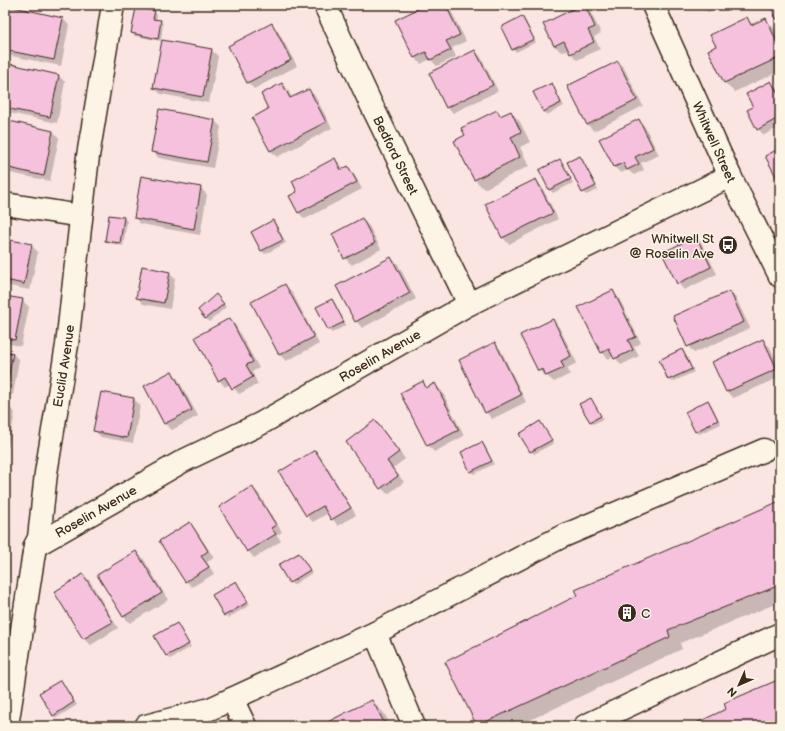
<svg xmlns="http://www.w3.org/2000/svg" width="785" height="731" font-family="'Balsamiq Sans',sans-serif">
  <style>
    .shadow { fill: #0003 }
    .building { fill: #f6c1dd; stroke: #3b2a1e }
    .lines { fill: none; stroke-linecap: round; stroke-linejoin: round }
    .minor-casing { stroke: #3b2a1e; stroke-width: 25 }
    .minor { stroke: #fcf5e5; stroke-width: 22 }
    .labels { text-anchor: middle; stroke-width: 3; stroke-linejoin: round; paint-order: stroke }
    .street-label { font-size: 13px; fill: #3b2a1e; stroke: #fcf5e5 }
    .poi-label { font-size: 13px; fill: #3b2a1e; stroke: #fcf5e5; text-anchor: end }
  </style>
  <rect width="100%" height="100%" fill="#fae5e3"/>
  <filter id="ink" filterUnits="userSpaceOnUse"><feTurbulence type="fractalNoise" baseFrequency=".025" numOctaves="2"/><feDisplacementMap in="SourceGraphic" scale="8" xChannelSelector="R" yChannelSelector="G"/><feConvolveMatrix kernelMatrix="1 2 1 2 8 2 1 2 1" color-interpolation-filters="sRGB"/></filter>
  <g filter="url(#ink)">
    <path class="shadow" d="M238,5H245L240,8Z
      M428,5H448L466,41L452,48L456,57L437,66L430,59L421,64L414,57Z
      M584,5L590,11L601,33L594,37L600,49L577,60L571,53L569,49L561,52L555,46L544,24Z
      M701,5H724L708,12Z
      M154,12L157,15L156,21H160L163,24L161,41L135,36L132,33Z
      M522,17L525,20L536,42L516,52L513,49Z
      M63,19L69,25L61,66L7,55L5,53V29Z
      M747,19L753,25L765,19L775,29L780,40V71L734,92L725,83L709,50L717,46Z
      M272,24L278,31L297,66L254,89L248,82Z
      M211,50L218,56L209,103L161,94L154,88Z
      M475,51L481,57L498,91L453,113L447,107Z
      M618,62L624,68L643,106L594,131L587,124Z
      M6,65L59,76L65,82L57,123L5,112V71Z
      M771,82L780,93V127L764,135L758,129Z
      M282,84L288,90L292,98L308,90L315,96L332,128L277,157L271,151L254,118L270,109Z
      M551,85L554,88L564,106L547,115L544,112Z
      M497,111L502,117L511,112L520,122L530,142L520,147L529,166L484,189L474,179L467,136Z
      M214,120L221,127L213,168L159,158L152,151Z
      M639,120L645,127L659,155L641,163L644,170L634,175L628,170L621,173L614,167L601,139Z
      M5,121L53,131L59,138L50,181L5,172Z
      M580,157L583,160L598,190L586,195L583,192Z
      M335,159L341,165L344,170L348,167L354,174L362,189L305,219L299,213L290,197L299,192Z
      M560,160L563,163L573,183L553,193L550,190L540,170Z
      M142,178L201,188L207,195L200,235L141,224L135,218Z
      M536,180L542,187L558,219L509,244L503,238L486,205Z
      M124,218L127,221L123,246L109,243L106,240Z
      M362,219L369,226L381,249L352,265L345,258Z
      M273,221L276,224L286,243L265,254L262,251L252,232Z
      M696,237L702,244L717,274L684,290L678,283Z
      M5,240L31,245L38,252L30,290L5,285Z
      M391,258L398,264L416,299L362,328L356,321Z
      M169,273L175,279L170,309L143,304L137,297Z
      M285,285L292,292L319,344L286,361L280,355L252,303Z
      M612,291L619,298L641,343L634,347L639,356L621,365L614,356L608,359L602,352L580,308Z
      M730,292L736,298L750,328L694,353L688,346Z
      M5,297L22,300L29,307L21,346L5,343Z
      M219,298L226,307L209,322L199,310Z
      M332,300L335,303L346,325L332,333L329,330L317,308Z
      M230,319L236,326L259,368L252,372L258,384L239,394L230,384L225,387L219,380Z
      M553,321L559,327L577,363L567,368L570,374L554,382L547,376L545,377L539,370Z
      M763,341L770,347L780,370V377L733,398L727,392L714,362Z
      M494,343L501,350L526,402L492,419L486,412Z
      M682,350L685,353L694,372L672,382L669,379Z
      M5,352L13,354L19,360L13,395L5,394Z
      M172,372L178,379L198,416L172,430L165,424L145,386Z
      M423,383L428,388L435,385L442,391L464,436L434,452L428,445Z
      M102,393L134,399L140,405L133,443L101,437L95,431Z
      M590,399L603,419L593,424L590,421Z
      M708,401L711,404L721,424L699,434L696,431Z
      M5,406H8L15,413L8,448L5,447Z
      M375,421L381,427L405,459L393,468L404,482L388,494L381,488Z
      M539,422L554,443L534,454L531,451Z
      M482,443L485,446L494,464L474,474L471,471Z
      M314,451L321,457L356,515L338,526L328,513L313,522L307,516L280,472Z
      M5,473L8,476L5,495Z
      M252,487L259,494L282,532L277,535L281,541L254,558L248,551Z
      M780,502V602L680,643L682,649L517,726H478L446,662Z
      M190,523L196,530L214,558L207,562L214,574L192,587L186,581Z
      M5,527L11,533L5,562Z
      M136,552L143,558L168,600L130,623L123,616Z
      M299,554L312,573L293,585L290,582Z
      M83,575L90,581L118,628L91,645L84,639L55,592Z
      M236,582L250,605L228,618L225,615Z
      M177,625L191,647L170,659L156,637Z
      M63,684L77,705L56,718L53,715Z
      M372,701L384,713L391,726H321Z"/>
    <path class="building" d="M426,5H446L460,35L446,41L451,50L430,60L426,52L414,58L395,20Z
      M581,5H585L595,27L588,30L594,42L570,54L564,41L554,46L543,24Z
      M770,5H780V17L776,19Z
      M9,6L63,18L54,60L5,50V24Z
      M136,8L155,11L153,19L161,20L158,39L131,33Z
      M522,16L534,39L512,50L501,27Z
      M747,17L751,25L766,18L780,49V57L724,83L708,50L716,46L710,35Z
      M272,23L291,60L247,83L228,46Z
      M162,40L212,49L203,97L153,88Z
      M475,50L493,85L446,108L429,73Z
      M618,61L637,100L587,125L567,86Z
      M6,63L59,75L50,117L5,108Z
      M771,81L780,97V117L757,130L747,110L753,107L746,94Z
      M282,83L290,98L309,89L326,122L270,151L252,118L268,109L261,94Z
      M552,83L561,103L543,112L533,92Z
      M159,109L215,120L207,162L151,152Z
      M497,110L500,116L511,111L521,132L511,137L520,157L474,180L454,141L465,135L461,128Z
      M639,119L653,148L635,157L639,164L627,170L623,163L614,167L599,139Z
      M5,120L53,131L44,176L5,167Z
      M780,148V184L765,156Z
      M580,156L596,186L582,193L567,162Z
      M335,158L341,170L348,166L357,182L298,213L289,196L297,192L292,181Z
      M560,159L571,179L549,190L539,170Z
      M141,176L201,187L194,229L134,218Z
      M536,179L553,213L502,238L485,204Z
      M109,215L124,217L120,243L105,241Z
      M362,218L375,243L344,259L332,234Z
      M273,220L283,240L261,251L251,232Z
      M696,236L711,267L677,284L662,253Z
      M5,239L32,244L24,284L5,280Z
      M391,257L410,293L355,322L336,286Z
      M142,266L170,272L164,303L136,298Z
      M285,284L314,337L279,355L251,302Z
      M613,290L636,337L628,340L633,350L614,359L609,349L601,353L578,307Z
      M730,291L744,322L687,347L673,316Z
      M216,294L224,304L205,319L198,310Z
      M5,296L23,299L15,340L5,338Z
      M332,299L344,322L328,330L316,307Z
      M230,318L253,362L246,365L253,377L232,389L225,377L218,381L195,337Z
      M553,319L571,356L561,361L564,368L546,376L543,369L538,371L520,335Z
      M763,339L777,369L726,392L712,362Z
      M495,342L521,395L485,413L459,360Z
      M682,349L692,369L668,380L659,360Z
      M5,351L13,353L6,390L5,389Z
      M172,371L192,410L164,424L144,386Z
      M423,381L426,388L435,383L459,430L427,446L400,393Z
      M101,392L134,398L127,438L93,431Z
      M591,398L601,416L590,422L579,404Z
      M708,400L718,420L695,432L685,412Z
      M5,405H9L5,426Z
      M375,420L399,452L387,461L398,476L380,489L346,442Z
      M540,421L552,440L530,452L519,434Z
      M482,442L492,461L470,472L461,452Z
      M315,450L351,508L331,520L323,506L306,516L279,472Z
      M252,486L276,525L271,528L276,534L247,552L219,507Z
      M780,501V585L668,630L670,637L477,726L445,662L578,595L575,590Z
      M190,522L208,551L201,556L209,567L185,582L159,541Z
      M136,551L162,593L123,617L97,575Z
      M299,553L310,570L289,583L278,565Z
      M83,574L113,622L83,639L54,592Z
      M236,581L248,602L224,616L212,595Z
      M177,623L189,644L166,656L154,636Z
      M780,679V726H690L726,709L724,703Z
      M61,680L74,702L53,716L39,693Z
      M372,700L386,726H320L347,712Z"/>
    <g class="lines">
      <g class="minor-casing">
        <g id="minor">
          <path id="s1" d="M325,5L371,104L469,304"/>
          <path id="s2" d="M653,5L730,176L780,276"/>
          <path d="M5,204L81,216"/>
          <path id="s3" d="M35,546L183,461L260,424L469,304L730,176"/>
          <path d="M232,699L245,726"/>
          <path id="s4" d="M7,726L35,546L39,538L46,473L67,345L88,156L113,5"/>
          <path d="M146,726L210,709L375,633"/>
          <path d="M414,726L375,633L561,537L764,450"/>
          <path d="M585,726L780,634"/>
        </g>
      </g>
      <use href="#minor" class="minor"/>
    </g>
  </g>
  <defs>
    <g id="bus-disc" transform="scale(1)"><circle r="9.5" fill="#3b2a1e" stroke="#fcf5e5"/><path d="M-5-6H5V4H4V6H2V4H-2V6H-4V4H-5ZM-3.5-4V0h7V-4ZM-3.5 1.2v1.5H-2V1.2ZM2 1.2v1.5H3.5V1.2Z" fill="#fff"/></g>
    <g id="building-disc" transform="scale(1)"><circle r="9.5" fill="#3b2a1e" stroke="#fcf5e5"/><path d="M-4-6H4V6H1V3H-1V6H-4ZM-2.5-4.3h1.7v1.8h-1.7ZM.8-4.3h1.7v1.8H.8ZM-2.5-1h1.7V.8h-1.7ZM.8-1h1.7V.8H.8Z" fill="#fff"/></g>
  </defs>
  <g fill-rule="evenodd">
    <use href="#bus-disc" x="728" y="245"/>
    <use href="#building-disc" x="627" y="613"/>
  </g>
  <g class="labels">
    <g class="street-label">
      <text dy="5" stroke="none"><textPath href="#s2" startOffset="150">Whitwell Street</textPath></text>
      <text dy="5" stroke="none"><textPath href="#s1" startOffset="166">Bedford Street</textPath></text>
      <text dy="5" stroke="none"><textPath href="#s3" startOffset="394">Roselin Avenue</textPath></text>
      <text dy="5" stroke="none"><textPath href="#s4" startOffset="365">Euclid Avenue</textPath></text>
      <text dy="5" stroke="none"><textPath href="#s3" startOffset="70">Roselin Avenue</textPath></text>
    </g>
    <g class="poi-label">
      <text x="714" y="243">Whitwell St<tspan x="714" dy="15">@ Roselin Ave</tspan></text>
      <text x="641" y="618" text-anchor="start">C</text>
    </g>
  </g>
  <rect width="785" height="731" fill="none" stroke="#fcf5e5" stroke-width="20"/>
  <rect x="10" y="10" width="765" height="711" fill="none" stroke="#3b2a1e" stroke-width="1.5" filter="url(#ink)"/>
  <g transform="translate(739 685) rotate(225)" stroke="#fcf5e5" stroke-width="3" paint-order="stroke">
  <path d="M0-3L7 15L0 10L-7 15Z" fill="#3b2a1e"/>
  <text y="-6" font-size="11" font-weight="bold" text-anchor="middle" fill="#3b2a1e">N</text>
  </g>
</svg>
